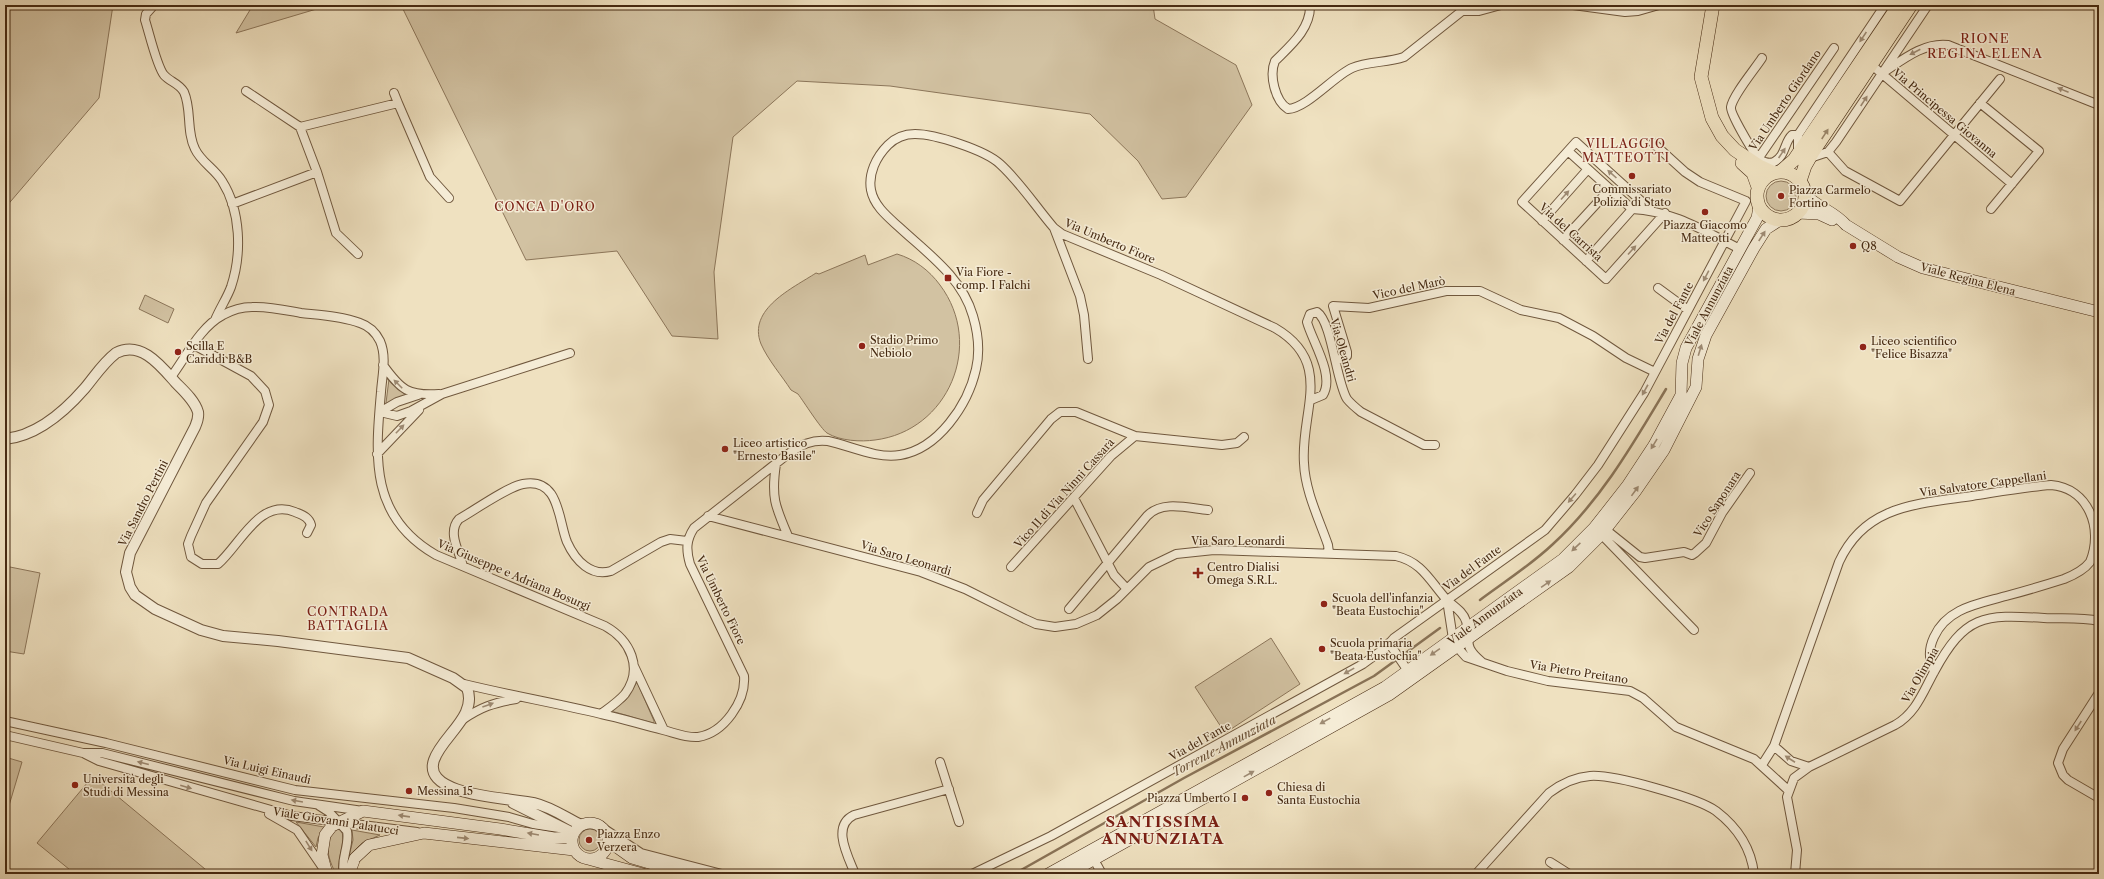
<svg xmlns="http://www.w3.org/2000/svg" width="2104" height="879" font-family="'Libre Caslon Text',serif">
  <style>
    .green { fill: #d2c2a2; stroke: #8c765a }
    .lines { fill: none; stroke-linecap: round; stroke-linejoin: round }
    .stream { stroke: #897357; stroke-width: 2.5 }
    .minor-casing { stroke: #70583e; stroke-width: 10 }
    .tertiary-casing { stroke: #70583e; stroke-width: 12 }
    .secondary-casing { stroke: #462a12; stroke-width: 12 }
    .primary-casing { stroke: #462a12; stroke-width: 14 }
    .minor { stroke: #f5ecd6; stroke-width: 8 }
    .tertiary { stroke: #f5ecd6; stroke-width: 10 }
    .secondary { stroke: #f5ecd6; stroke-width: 11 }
    .primary { stroke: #efe1c0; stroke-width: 13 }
    .oneway { fill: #9e8b74 }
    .oneway2 { fill: #9a8669 }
    .poi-dot { fill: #8f2418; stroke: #f5ecd6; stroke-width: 1.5 }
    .labels { text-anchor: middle; stroke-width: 3; stroke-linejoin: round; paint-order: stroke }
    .street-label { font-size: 11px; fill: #462a12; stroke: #f5ecd6 }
    .poi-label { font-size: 11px; fill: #462a12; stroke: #f5ecd6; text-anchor: start }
    .neighbourhood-label { font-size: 12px; letter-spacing: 1px; fill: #7a1f14; stroke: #f5ecd6 }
    .water-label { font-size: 12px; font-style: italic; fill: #684e34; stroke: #f5ecd6 }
    .quarter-label { font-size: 13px; letter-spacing: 1px; fill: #7a1f14; stroke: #f5ecd6 }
    .district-label { font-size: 15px; font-weight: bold; letter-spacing: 1px; fill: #7a1f14; stroke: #f5ecd6 }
  </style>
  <rect width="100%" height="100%" fill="#efe1c0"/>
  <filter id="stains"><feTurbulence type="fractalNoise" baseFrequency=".005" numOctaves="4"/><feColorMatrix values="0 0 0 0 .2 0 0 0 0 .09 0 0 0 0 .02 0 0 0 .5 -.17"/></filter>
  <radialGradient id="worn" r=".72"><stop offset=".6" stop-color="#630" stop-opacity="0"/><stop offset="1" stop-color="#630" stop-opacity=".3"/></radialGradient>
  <path class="green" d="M5,5H113L99,98L5,208Z
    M253,5H330L236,33Z
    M401,5H1153L1155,19L1236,65L1252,105L1186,197L1162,199L1138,161L1090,114L890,86L797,81L733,137L714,272L718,339L672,336L617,251L526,260Z
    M1766 196a15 15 0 1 1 30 0a15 15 0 1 1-30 0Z
    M897,254C914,259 929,270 940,285C985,345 948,431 875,440C861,442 840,441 827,433C821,429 804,402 798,394L791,390C782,376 768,360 761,344C747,309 793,288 816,273L819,274L865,255L868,265Z
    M145,295L174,309L168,323L139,309Z
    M389,379L407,395L387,404L386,403Z
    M5,566L40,573L24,654L5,651Z
    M1271,638L1300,684L1225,733L1195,687Z
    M637,682L654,721V723L611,711L626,700Z
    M5,757L22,762L5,819Z
    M93,776L211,874H75L37,843Z
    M296,822L324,827L318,838L316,847Z
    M338,828L341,829C347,842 336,859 339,874H336C328,859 322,840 338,828Z
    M579 840a11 11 0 1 1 22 0a11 11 0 1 1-22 0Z
    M352,830L380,835L362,843L349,856L353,840Z"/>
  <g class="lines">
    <path class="stream" d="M1480,600C1504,582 1531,565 1553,544C1601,500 1633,444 1666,389
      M1014,874L1184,778L1374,676L1440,628"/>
    <g class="minor-casing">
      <path id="minor" d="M154,5L146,14L145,20C149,32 157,67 164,75C170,82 179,83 184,92C192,110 186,131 195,149C201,162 215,169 222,181C241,211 242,254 231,287C227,298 220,308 215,320
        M1310,5C1311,29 1290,46 1275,61C1269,75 1275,101 1288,109C1307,108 1334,76 1352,68C1368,61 1387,63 1404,57L1462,11H1479L1501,5
        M1573,5L1625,12L1638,11L1659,5
        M1762,58C1755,69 1733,95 1731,107C1730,113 1752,151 1758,157C1761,162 1769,164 1774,162C1786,156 1784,142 1792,135H1798
        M1868,62L2012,184
        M1881,74C1901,61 1923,42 1948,45L2099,105
        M246,91L300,127
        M394,93L398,103
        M1980,103L2039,151L1991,209
        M1568,151L1632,209C1674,211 1704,231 1740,249
        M1798,152V135L1885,5
        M1828,152L1845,171L1900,201L2000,79
        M1810,158L1828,152L1836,142L1928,5
        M1756,162L1834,48
        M317,172L300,127L398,103L430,177L449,198
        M232,204L317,172L336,233L358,254
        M1651,210L1576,142L1522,202L1606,279L1665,213
        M1542,221L1588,169
        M1054,228L1080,296L1084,315L1088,359
        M1563,240L1610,189
        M1586,261L1635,206
        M1658,288L1688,310
        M194,345L251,376L265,391L269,405L263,422L206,503L191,536L188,544L191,557L202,564H218C240,545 260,497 295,512C302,515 309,517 311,525L307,533
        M1336,361L1347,356V352L1333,306L1369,308L1446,291H1480L1521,310L1559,318L1593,336L1626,358L1655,372
        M383,365C401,390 408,396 439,394
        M171,377C186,357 200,327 223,315C232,310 243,307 252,307C268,306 285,310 301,313C320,315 342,316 360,323C369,326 376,333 380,341C387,357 382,376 381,392C375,459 370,517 436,555L605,626C630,640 644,668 625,694C618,702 609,708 601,714
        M1311,400L1323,395C1335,375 1312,341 1307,322L1310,314L1317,312C1332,322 1336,381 1347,399C1351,404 1356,408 1361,412L1424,445H1435
        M380,412L397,416L411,411L442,394L570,353
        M380,412L397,402L418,395
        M377,454L419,410
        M776,464C771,497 775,506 788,536
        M1074,498L1114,575L1127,589
        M977,513L983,500L1051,419L1060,412H1076L1135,436L1222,445L1237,443L1244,437
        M708,516L921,572L965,589L1025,619L1036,624L1055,627L1076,624L1097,615L1117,599L1149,567L1176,554L1214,550L1396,556C1422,562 1430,581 1446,599C1453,606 1463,611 1466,621C1473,641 1460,644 1482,662
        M1601,528L1605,529L1640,557L1645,558L1684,552L1692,555L1695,553L1706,543L1722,513L1750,473
        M1598,531L1694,630
        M463,566C459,551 447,532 459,519C475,510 507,487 523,484C560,477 558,520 567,542C571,551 577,560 585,566C593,572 601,574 611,571L661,542L670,539L687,541
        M1011,567L1111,456L1135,436
        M1447,600L1453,639L1457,647L1466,657L1507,671L1548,681L1630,691L1643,698L1676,727L1754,759L1788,790
        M1069,609L1147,516C1162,500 1188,508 1208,510
        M1389,643L1408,671
        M634,666L664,730
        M464,684C509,695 555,703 601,714C621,718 642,725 663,730C675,733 686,738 698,737C724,733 746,701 744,676L690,564C686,550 686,540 694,528L788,454C801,445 812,439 828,441C851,446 877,459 900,455C938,449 968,405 976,369C980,352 978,333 973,316C962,277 927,253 899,227C888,217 874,206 871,190C868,174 876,157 888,145C895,138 905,134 915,134C935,134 985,150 1000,164C1020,182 1036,207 1054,228L1062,234L1161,275L1275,328C1335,363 1300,412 1304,463C1305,491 1319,519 1328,545L1329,553
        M2099,693L2063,749L2058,763L2063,775L2068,780L2099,798
        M462,720C481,707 493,703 516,699
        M5,721L106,743L295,790L454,808L509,817L533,824L559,828
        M5,735L83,753H102L294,801L363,811
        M1774,746L1791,761L1809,767
        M85,754L99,761L292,816L417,832
        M940,762L959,822
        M1762,765L1774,746L1839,562C1865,505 1917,504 1972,496C1998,492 2025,487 2051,485C2088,488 2104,528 2090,562C2084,570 2074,575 2064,579C2045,585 2025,591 2006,596C1978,604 1947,608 1934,637C1928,650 1929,659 1934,672
        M318,805L329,812L347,831C350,846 340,859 344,874
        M269,814L297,830L323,868
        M603,828L641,853L722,874
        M1092,856L1102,874
        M1550,862L1569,874
        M855,874C848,856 831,826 854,815L949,789
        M972,874L1051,836L1363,664L1385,648L1394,638L1545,530L1575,495L1598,465L1644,393L1746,201L1700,182L1685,172L1653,143
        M1476,874L1549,793C1561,784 1575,777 1590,776C1613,774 1698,798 1716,811C1737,827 1751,847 1754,874
        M1795,874L1797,850L1787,797L1794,778L1809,767L1895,725C1916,713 1923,692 1934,672C1965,615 1983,614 2044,618C2062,619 2081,617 2099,621"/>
    </g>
    <g class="tertiary-casing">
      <path id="tertiary" d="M5,439C36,436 65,411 85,388C95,376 103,363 116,353C141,340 161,366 176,383C184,391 195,401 198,412C199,418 197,422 195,427L130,553L126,572L130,587L135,595L155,609L201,630L223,636L278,641L408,658L453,678L467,688C478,716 442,736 434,760C421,797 513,798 534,803C551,807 565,817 581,825
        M513,803L573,833"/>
    </g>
    <g class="secondary-casing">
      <path id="secondary" d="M1806,195C1817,207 1835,212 1846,225L1898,257L1923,268L2099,312
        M1798,213L1819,214L1832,220
        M572 841a18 18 0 1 1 36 0a18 18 0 1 1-36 0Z
        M608,841L632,858L687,874
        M588,859L643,874
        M327,874L322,855L325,835L332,826L363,811L500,829L554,838L572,837
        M349,874L355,858L369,845L424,833L574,850
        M1048,874L1385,687L1563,559L1594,528L1627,486L1654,445L1681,395L1682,363L1686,348L1757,218L1759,207
        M1068,874L1389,695L1569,567L1602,534L1635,492L1664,450L1696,387L1698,359L1706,335L1754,248L1766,229L1780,220"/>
    </g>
    <g class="primary-casing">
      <path id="primary" d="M1713,5L1701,77L1712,118L1722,136L1735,150L1759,166L1774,173
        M1742,163L1753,173L1758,187
        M1757 196a24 24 0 1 1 48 0a24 24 0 1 1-48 0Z
        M1780,172L1794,160L1899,5
        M1800,181L1805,166L1813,152L1911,5"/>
    </g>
    <use href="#minor" class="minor"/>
    <use href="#tertiary" class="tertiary"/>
    <use href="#secondary" class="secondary"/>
    <use href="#primary" class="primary"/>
  </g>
  <defs><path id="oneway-solid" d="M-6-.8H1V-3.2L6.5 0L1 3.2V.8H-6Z"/></defs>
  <g class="oneway">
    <use href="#oneway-solid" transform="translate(1863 37) rotate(124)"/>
    <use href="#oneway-solid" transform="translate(1915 52) rotate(153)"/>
    <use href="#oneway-solid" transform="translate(2063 90) rotate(-158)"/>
    <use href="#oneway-solid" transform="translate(1864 101) rotate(-57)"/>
    <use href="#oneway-solid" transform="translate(1782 153) rotate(-56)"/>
    <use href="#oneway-solid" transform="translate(1612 174) rotate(-138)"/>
    <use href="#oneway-solid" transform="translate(1565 195) rotate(-48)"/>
    <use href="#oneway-solid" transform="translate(1762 236) rotate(-57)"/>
    <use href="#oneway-solid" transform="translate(1632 250) rotate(-48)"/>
    <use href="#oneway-solid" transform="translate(1706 276) rotate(118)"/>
    <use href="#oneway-solid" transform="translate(1700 350) rotate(-73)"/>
    <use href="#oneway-solid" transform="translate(398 384) rotate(-135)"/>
    <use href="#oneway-solid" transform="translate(1645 390) rotate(119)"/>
    <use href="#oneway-solid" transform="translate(400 429) rotate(-46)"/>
    <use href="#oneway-solid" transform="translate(1654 444) rotate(121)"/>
    <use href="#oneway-solid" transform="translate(1635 491) rotate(-54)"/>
    <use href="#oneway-solid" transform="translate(1572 498) rotate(131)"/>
    <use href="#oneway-solid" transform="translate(1576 547) rotate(137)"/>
    <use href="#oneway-solid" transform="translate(1546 584) rotate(-35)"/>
    <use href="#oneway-solid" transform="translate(1435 652) rotate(145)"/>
    <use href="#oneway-solid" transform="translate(1349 671) rotate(151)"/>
    <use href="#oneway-solid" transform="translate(488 705) rotate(-20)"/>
    <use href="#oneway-solid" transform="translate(1325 721) rotate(151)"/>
    <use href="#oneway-solid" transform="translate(2078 726) rotate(123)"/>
    <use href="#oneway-solid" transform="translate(1790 759) rotate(-147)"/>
    <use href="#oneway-solid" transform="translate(143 763) rotate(-166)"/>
    <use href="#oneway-solid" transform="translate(1249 774) rotate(-29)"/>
    <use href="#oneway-solid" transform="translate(186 787) rotate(16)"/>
    <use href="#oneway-solid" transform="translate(297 801) rotate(-170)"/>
    <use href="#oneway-solid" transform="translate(404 816) rotate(-172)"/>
    <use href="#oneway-solid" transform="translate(533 834) rotate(-170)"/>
    <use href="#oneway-solid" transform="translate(463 838) rotate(6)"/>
    <use href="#oneway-solid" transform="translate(309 846) rotate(58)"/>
  </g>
  <use class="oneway2" href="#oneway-solid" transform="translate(1825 134) rotate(-57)"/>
  <g class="poi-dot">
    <circle cx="1632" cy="176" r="4"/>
    <circle cx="1781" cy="196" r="4"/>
    <circle cx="1705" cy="212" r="4"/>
    <circle cx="1853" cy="246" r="4"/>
    <rect x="944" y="274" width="8" height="8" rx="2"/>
    <circle cx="862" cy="346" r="4"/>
    <circle cx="1863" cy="347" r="4"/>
    <circle cx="178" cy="352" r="4"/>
    <circle cx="725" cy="449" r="4"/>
    <path d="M1196 567h4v4h4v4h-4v4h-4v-4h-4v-4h4z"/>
    <circle cx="1324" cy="604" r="4"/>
    <circle cx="1322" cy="649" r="4"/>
    <circle cx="75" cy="785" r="4"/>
    <circle cx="409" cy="791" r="4"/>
    <circle cx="1269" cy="793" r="4"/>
    <circle cx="1245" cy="798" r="4"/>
    <circle cx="589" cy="840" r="4"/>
  </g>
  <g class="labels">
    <g class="street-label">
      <text transform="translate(1785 100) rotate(-56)" y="4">Via Umberto Giordano</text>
      <text transform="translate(1945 113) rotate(40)" y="4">Via Principessa Giovanna</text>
      <text transform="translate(1571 232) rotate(42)" y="4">Via del Carrista</text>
      <text transform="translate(1110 241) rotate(23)" y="4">Via Umberto Fiore</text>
      <text transform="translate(1968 279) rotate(15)" y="4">Viale Regina Elena</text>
      <text transform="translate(1409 288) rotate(-12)" y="4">Vico del Marò</text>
      <text transform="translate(1709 306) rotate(-62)" y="4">Viale Annunziata</text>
      <text transform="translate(1674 313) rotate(-62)" y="4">Via del Fante</text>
      <text transform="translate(1343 350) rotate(74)" y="4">Via Oleandri</text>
      <text transform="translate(1983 484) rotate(-8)" y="4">Via Salvatore Cappellani</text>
      <text transform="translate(1064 493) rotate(-48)" y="4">Vico II di Via Ninni Cassarà</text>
      <text transform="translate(143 503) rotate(-63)" y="4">Via Sandro Pertini</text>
      <text transform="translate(1717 504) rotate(-57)" y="4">Vico Saponara</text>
      <text x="1238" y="545">Via Saro Leonardi</text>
      <text transform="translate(906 558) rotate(17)" y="4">Via Saro Leonardi</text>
      <text transform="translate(1472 568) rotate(-36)" y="4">Via del Fante</text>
      <text transform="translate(514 575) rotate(23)" y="4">Via Giuseppe e Adriana Bosurgi</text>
      <text transform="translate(721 600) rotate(64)" y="4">Via Umberto Fiore</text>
      <text transform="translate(1485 616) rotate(-36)" y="4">Viale Annunziata</text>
      <text transform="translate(1579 672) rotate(9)" y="4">Via Pietro Preitano</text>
      <text transform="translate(1920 675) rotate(-60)" y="4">Via Olimpia</text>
      <text transform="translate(1200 741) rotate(-29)" y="4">Via del Fante</text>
      <text transform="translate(267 770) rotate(13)" y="4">Via Luigi Einaudi</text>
      <text transform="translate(336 821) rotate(9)" y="4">Viale Giovanni Palatucci</text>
    </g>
    <g class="poi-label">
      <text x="1632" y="193" text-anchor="middle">Commissariato<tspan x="1632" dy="13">Polizia di Stato</tspan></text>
      <text x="1789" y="194">Piazza Carmelo<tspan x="1789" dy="13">Fortino</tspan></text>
      <text x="1705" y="229" text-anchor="middle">Piazza Giacomo<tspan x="1705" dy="13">Matteotti</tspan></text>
      <text x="1861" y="250">Q8</text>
      <text x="956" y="276">Via Fiore -<tspan x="956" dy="13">comp. I Falchi</tspan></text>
      <text x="870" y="344">Stadio Primo<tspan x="870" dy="13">Nebiolo</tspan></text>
      <text x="1871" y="345">Liceo scientifico<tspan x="1871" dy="13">"Felice Bisazza"</tspan></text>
      <text x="186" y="350">Scilla E<tspan x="186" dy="13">Cariddi B&amp;B</tspan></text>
      <text x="733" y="447">Liceo artistico<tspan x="733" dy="13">"Ernesto Basile"</tspan></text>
      <text x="1207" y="571">Centro Dialisi<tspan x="1207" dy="13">Omega S.R.L.</tspan></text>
      <text x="1332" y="602">Scuola dell'infanzia<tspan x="1332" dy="13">"Beata Eustochia"</tspan></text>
      <text x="1330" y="647">Scuola primaria<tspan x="1330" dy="13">"Beata Eustochia"</tspan></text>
      <text x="83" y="783">Università degli<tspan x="83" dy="13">Studi di Messina</tspan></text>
      <text x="1277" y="791">Chiesa di<tspan x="1277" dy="13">Santa Eustochia</tspan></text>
      <text x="417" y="795">Messina 15</text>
      <text x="1237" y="802" text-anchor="end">Piazza Umberto I</text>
      <text x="597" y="838">Piazza Enzo<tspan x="597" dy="13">Verzera</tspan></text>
    </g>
    <g class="neighbourhood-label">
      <text x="1626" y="148">VILLAGGIO<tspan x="1626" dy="14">MATTEOTTI</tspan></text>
      <text x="545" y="211">CONCA D'ORO</text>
      <text x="348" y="616">CONTRADA<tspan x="348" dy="14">BATTAGLIA</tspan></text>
    </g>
    <g class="water-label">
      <text transform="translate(1224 746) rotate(-28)" y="4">Torrente Annunziata</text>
    </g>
    <g class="quarter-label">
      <text x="1985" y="43">RIONE<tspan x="1985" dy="15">REGINA ELENA</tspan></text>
    </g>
    <g class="district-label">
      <text x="1163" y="827">SANTISSIMA<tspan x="1163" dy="17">ANNUNZIATA</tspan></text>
    </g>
  </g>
  <rect width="2104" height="879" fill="none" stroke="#efe1c0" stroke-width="20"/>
  <rect x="6" y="6" width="2092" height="867" fill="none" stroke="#462a12" stroke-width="2"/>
  <rect x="10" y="10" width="2084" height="859" fill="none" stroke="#462a12"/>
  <rect width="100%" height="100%" filter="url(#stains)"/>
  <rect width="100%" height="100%" fill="url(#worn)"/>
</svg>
